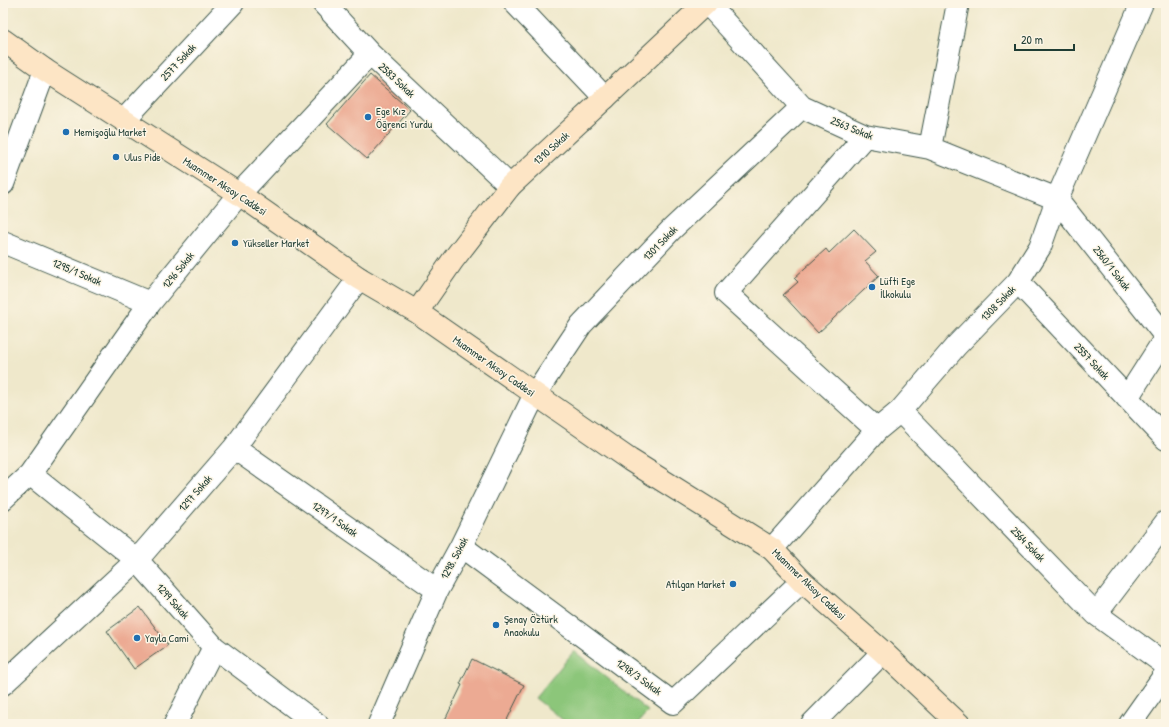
<svg xmlns="http://www.w3.org/2000/svg" width="1169" height="727" font-family="'Patrick Hand',sans-serif">
  <style>
    .green { fill: #8cc67a; stroke: #568257 }
    .building { fill: #ecaa93 }
    .lines { fill: none; stroke-linecap: round; stroke-linejoin: round }
    .street-casing { stroke: #3e574b; stroke-width: 24 }
    .secondary-casing { stroke: #3e574b; stroke-width: 24 }
    .street { stroke: #fff; stroke-width: 22 }
    .secondary { stroke: #fde5c5; stroke-width: 22 }
    .poi-dot { fill: #1f6fb2; stroke: #fcf5e5; stroke-width: 1.5 }
    .labels { text-anchor: middle; stroke-width: 3; stroke-linejoin: round; paint-order: stroke }
    .street-label { font-size: 11px; fill: #1f3d34; stroke: #fcf5e5 }
    .poi-label { font-size: 11px; fill: #1f3d34; stroke: #fcf5e5; text-anchor: start }
  </style>
  <rect width="100%" height="100%" fill="#fcf5e5"/>
  <filter id="ink" filterUnits="userSpaceOnUse"><feTurbulence type="fractalNoise" baseFrequency=".025" numOctaves="2"/><feDisplacementMap in="SourceGraphic" scale="8" xChannelSelector="R" yChannelSelector="G"/><feConvolveMatrix kernelMatrix="1 2 1 2 8 2 1 2 1" color-interpolation-filters="sRGB"/></filter>
  <filter id="wash" filterUnits="userSpaceOnUse"><feTurbulence type="fractalNoise" baseFrequency=".012" numOctaves="4" result="noise"/><feDisplacementMap in="SourceGraphic" scale="16" xChannelSelector="R" yChannelSelector="G"/><feGaussianBlur stdDeviation="0.9" result="paint"/><feColorMatrix in="noise" values="0 0 0 0 0 0 0 0 0 0 0 0 0 0 0 0 0 1.4 0 .05"/><feComposite in="paint" operator="in"/></filter>
  <g filter="url(#wash)">
    <rect width="100%" height="100%" fill="#efe8cb"/>
    <path class="green" d="M574,651L648,711L637,724H568L535,698Z"/>
    <g id="blocks">
      <path class="building" d="M370,75L410,110L367,159L327,124Z
        M854,229L876,252L865,261L879,276L818,333L783,295L798,282L794,278L826,249L829,253Z
        M140,607L168,645L134,669L107,631Z
        M472,659L524,685L505,724H443L462,685L460,684Z"/>
    </g>
  </g>
  <g filter="url(#ink)">
    <use href="#blocks" fill-opacity="0" stroke="#3e574b" stroke-width="1"/>
    <g class="lines">
      <g class="street-casing">
        <path id="street" d="M323,3L370,54L510,186
          M515,3L605,98
          M707,3L802,107L865,136L930,148L1057,199L1166,337
          M124,120L233,3
          M865,136L726,293L877,430
          M930,148L958,3
          M3,184L45,70
          M3,242L150,303
          M1018,282L1166,439
          M1127,398L1166,337
          M900,411L1096,614L1166,665
          M234,448L437,590
          M30,474L137,560L214,647L317,724
          M3,499L30,474L150,303L239,194L370,54
          M461,546L673,703L802,581
          M772,549L877,430L900,411L956,346L1018,282L1040,247L1057,199L1142,3
          M1096,614L1166,522
          M3,684L137,560L234,448L359,278
          M175,724L214,647
          M379,724L437,590L461,546L535,394L581,325L671,230L802,107
          M812,724L883,652
          M1130,724L1166,673"/>
      </g>
      <g class="secondary-casing">
        <path id="secondary" d="M3,40L45,70L239,194L359,278L417,312L630,460L772,549L802,581L883,652L959,724
          M417,312L453,260L510,186L605,98L706,3"/>
      </g>
      <use href="#street" class="street"/>
      <use href="#secondary" class="secondary"/>
    </g>
  </g>
  <g class="poi-dot">
    <circle cx="368" cy="117" r="4"/>
    <circle cx="66" cy="132" r="4"/>
    <circle cx="116" cy="157" r="4"/>
    <circle cx="235" cy="243" r="4"/>
    <circle cx="872" cy="287" r="4"/>
    <circle cx="733" cy="584" r="4"/>
    <circle cx="496" cy="625" r="4"/>
    <circle cx="137" cy="638" r="4"/>
  </g>
  <g class="labels">
    <g class="street-label">
      <text transform="translate(178 62) rotate(-47)" y="4">2577 Sokak</text>
      <text transform="translate(397 80) rotate(43)" y="4">2583 Sokak</text>
      <text transform="translate(852 128) rotate(22)" y="4">2563 Sokak</text>
      <text transform="translate(551 148) rotate(-42)" y="4">1310 Sokak</text>
      <text transform="translate(225 186) rotate(33)" y="4">Muammer Aksoy Caddesi</text>
      <text transform="translate(660 243) rotate(-46)" y="4">1301 Sokak</text>
      <text transform="translate(1112 268) rotate(52)" y="4">2560/1 Sokak</text>
      <text transform="translate(178 270) rotate(-51)" y="4">1296 Sokak</text>
      <text transform="translate(77 272) rotate(23)" y="4">1295/1 Sokak</text>
      <text transform="translate(998 303) rotate(-46)" y="4">1308 Sokak</text>
      <text transform="translate(1092 361) rotate(47)" y="4">2557 Sokak</text>
      <text transform="translate(494 366) rotate(35)" y="4">Muammer Aksoy Caddesi</text>
      <text transform="translate(195 493) rotate(-49)" y="4">1297 Sokak</text>
      <text transform="translate(335 519) rotate(35)" y="4">1297/1 Sokak</text>
      <text transform="translate(1028 544) rotate(46)" y="4">2564 Sokak</text>
      <text transform="translate(454 558) rotate(-62)" y="4">1298. Sokak</text>
      <text transform="translate(809 584) rotate(44)" y="4">Muammer Aksoy Caddesi</text>
      <text transform="translate(173 601) rotate(48)" y="4">1299 Sokak</text>
      <text transform="translate(639 677) rotate(36)" y="4">1298/3 Sokak</text>
    </g>
    <g class="poi-label">
      <text x="376" y="115">Ege Kız<tspan x="376" dy="13">Öğrenci Yurdu</tspan></text>
      <text x="74" y="136">Memişoğlu Market</text>
      <text x="124" y="161">Ulus Pide</text>
      <text x="243" y="247">Yükseller Market</text>
      <text x="880" y="285">Lüfti Ege<tspan x="880" dy="13">İlkokulu</tspan></text>
      <text x="725" y="588" text-anchor="end">Atılgan Market</text>
      <text x="504" y="623">Şenay Öztürk<tspan x="504" dy="13">Anaokulu</tspan></text>
      <text x="145" y="642">Yayla Cami</text>
    </g>
  </g>
  <rect width="1169" height="727" fill="none" stroke="#fcf5e5" stroke-width="16"/>
  <path d="M1015 44v6h59v-6" fill="none" stroke="#1f3d34" stroke-width="2"/>
  <text x="1021" y="44" font-size="12" fill="#1f3d34" stroke="#fcf5e5" stroke-width="3" paint-order="stroke">20 m</text>
</svg>
